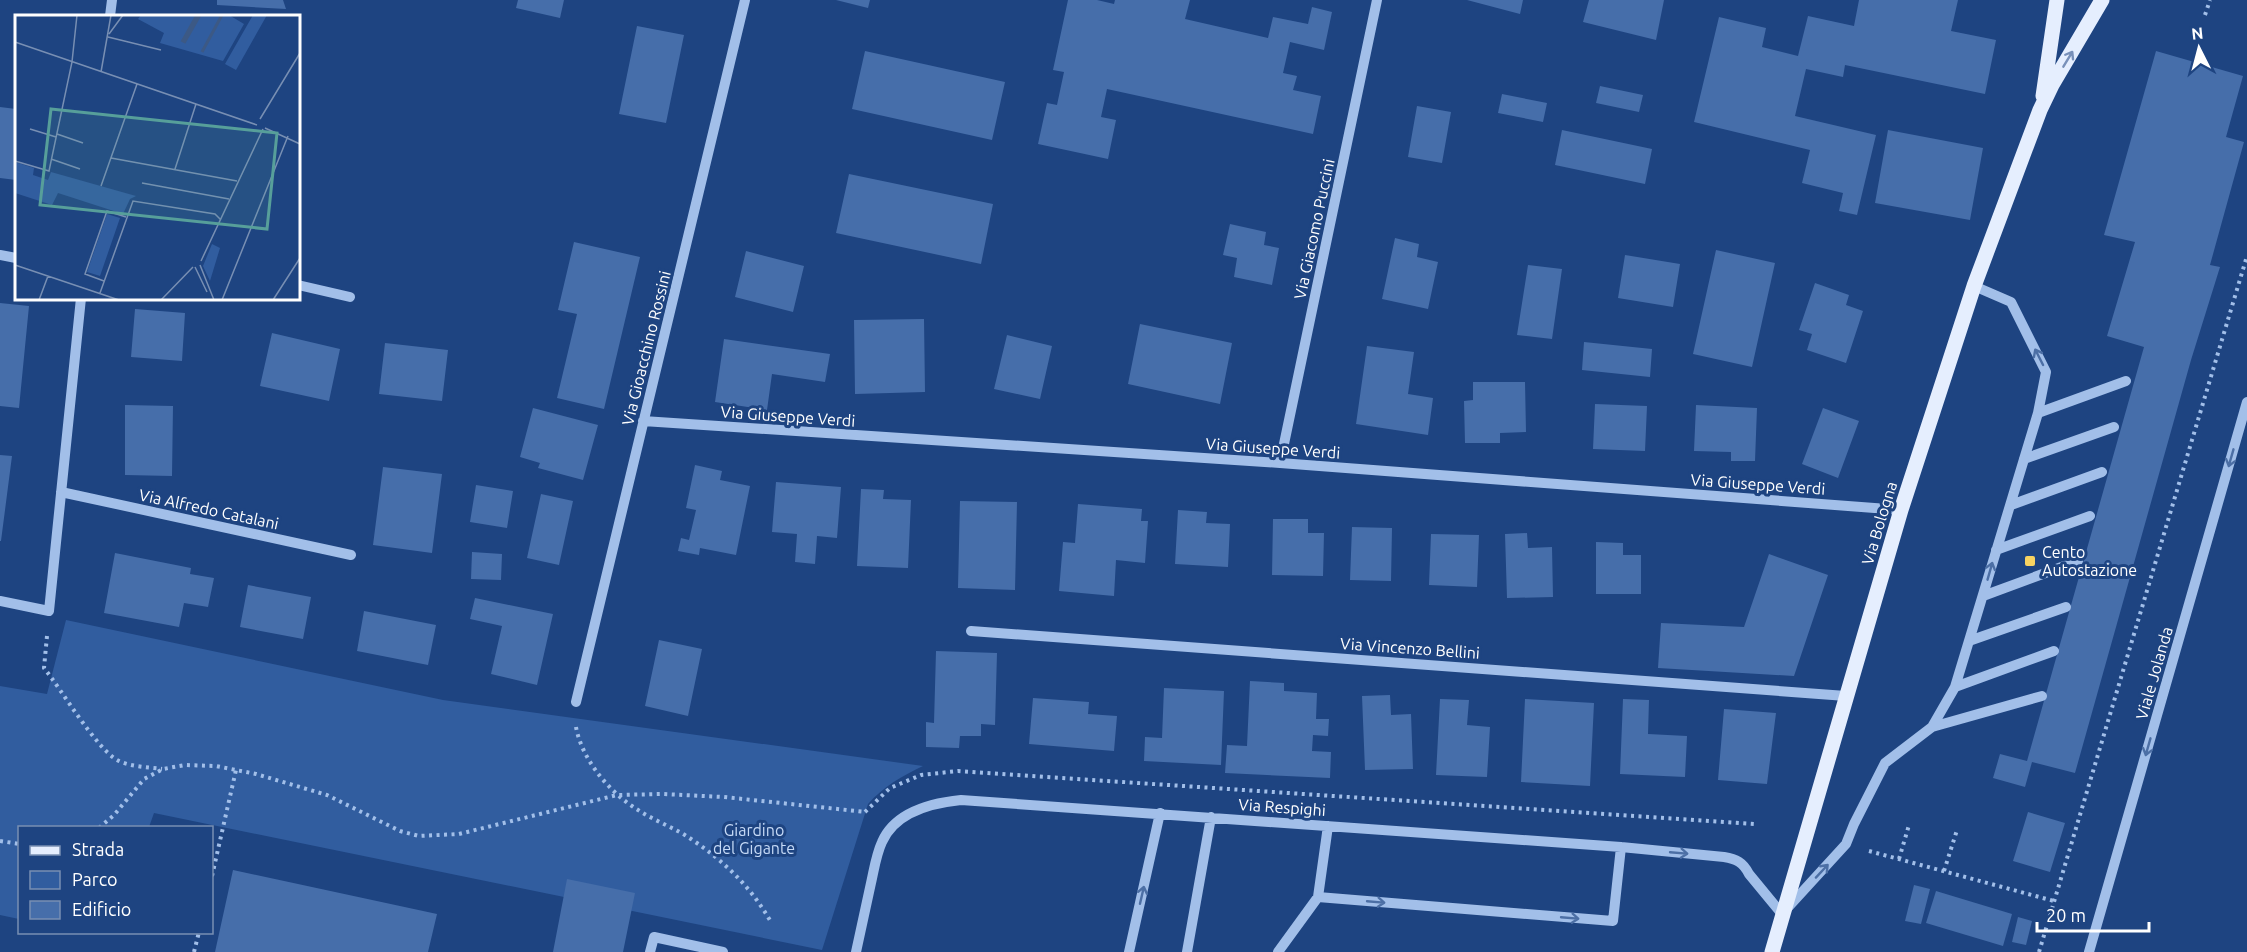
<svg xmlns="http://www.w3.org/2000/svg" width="2247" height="952" font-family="Ubuntu,sans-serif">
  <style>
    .green { fill: #315d9f }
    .building { fill: #466eaa }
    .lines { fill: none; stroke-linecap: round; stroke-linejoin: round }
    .path { stroke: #a2bfe9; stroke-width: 4; stroke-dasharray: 3 4.5; stroke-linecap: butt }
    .minor { stroke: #a2bfe9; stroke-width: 10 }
    .major { stroke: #e5eefe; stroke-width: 15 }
    .oneway { stroke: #7890b9 }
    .oneway2 { stroke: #4c6fa5 }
    .poi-dot { fill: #f8d361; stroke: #1e4481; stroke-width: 2 }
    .labels { text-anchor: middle; stroke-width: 6; stroke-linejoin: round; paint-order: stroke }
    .street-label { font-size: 16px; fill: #fff; stroke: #1e4481 }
    .poi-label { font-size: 16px; fill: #fff; stroke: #1e4481; text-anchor: start }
    .park-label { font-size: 16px; fill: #c6daf7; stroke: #1e4481 }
    .inset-river { fill: none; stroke: #3c5985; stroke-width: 3 }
    .inset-road { fill: none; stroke: #788fb3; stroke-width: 1.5 }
    .view { fill: #579f9a; fill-opacity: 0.15; stroke: #579f9a; stroke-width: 3 }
    .inset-edge { fill: none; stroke: #fff; stroke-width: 3 }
  </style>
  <rect width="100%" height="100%" fill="#1e4481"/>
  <path class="green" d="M66,620L443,700L923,766C902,776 884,786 868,804L822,950L154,813L149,827L20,828L19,919L0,915V686L47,694Z"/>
  <path class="building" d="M217,0H283L286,9L217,5Z
    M518,0H564L560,18L516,8Z
    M836,0H870L868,8Z
    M1068,0H1097L1114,4L1115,0H1190L1185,19L1268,38L1273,17L1308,24L1312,7L1332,12L1324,50L1290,42L1283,73L1297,76L1293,90L1321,96L1313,134L1107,89L1101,117L1116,120L1108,159L1038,144L1047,103L1057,105L1064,72L1053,70Z
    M1467,0H1523L1520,14Z
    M1589,0H1664L1656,40L1583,22Z
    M1859,0H1958L1951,31L1996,40L1985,94L1845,65L1843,77L1806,69L1795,116L1876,135L1857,215L1839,211L1843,193L1802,183L1810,150L1694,122L1719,17L1766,28L1762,47L1798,56L1808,16L1854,26Z
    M637,26L684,35L666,123L619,114Z
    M865,51L1005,82L992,140L852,109Z
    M2156,51L2243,76L2226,137L2244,142L2210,265L2220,267L2191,360L2075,773L2032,762L2025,787L1993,778L2000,754L2027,761L2144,347L2107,336L2135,242L2104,235Z
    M1600,86L1643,95L1639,112L1596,103Z
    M1502,94L1547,103L1543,122L1498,113Z
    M1417,106L1451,112L1442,163L1408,157Z
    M0,107L16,109V180L0,178Z
    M1562,130L1652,149L1645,184L1555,165Z
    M1888,130L1983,148L1970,220L1875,203Z
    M849,174L993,204L981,264L836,233Z
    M1230,224L1266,232L1264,245L1279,248L1272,285L1234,277L1237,258L1223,255Z
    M1395,238L1419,244L1417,257L1438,262L1428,309L1382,299Z
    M574,242L640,257L604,409L557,398L577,314L558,310Z
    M1716,250L1775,263L1752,367L1693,354Z
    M746,251L804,266L793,312L735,297Z
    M1625,255L1680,264L1673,307L1618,298Z
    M1528,265L1562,269L1552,339L1517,335Z
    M1815,283L1849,295L1846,305L1863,311L1846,363L1807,350L1812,334L1799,330Z
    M0,303L29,306L19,408L0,406Z
    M135,309L185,313L182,361L131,357Z
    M924,319L925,392L855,394L854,320Z
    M1140,324L1232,343L1220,404L1128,384Z
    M272,333L340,349L329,401L260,386Z
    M1007,335L1052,346L1040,399L994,389Z
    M724,339L830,354L825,382L772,374L767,410L715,402Z
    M1584,342L1652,349L1650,377L1582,370Z
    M385,343L448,350L442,401L379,394Z
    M1367,346L1414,352L1408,394L1433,398L1428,435L1356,424Z
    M1473,382H1525L1526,432L1500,433V443H1465L1464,401L1473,400Z
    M1595,404L1647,406L1645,451L1593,449Z
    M125,405L173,406L172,476L125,475Z
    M1696,405L1757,408L1755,461H1731V452L1694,451Z
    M533,408L598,425L583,480L538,468L540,463L520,457Z
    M1823,408L1859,421L1838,478L1802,464Z
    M0,455L12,456L1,541H0Z
    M695,465L722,471L720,480L750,486L736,555L700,548L699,555L678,551L681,538L689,540L696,510L686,508Z
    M383,467L442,474L432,553L373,545Z
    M776,482L841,487L837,538L817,536L815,564L795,562L797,534L772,532Z
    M476,485L513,491L507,528L470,522Z
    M861,489L884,490L883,499L911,500L908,568L857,566Z
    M541,494L573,501L559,565L527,558Z
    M960,501L1017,502L1015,590L958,588Z
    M1078,504L1142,509L1141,521H1148L1145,563L1116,560L1114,596L1059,591L1063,542L1075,543Z
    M1178,510L1207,512L1206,523L1230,524L1228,567L1175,564Z
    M1273,519H1308V533H1324L1323,576L1272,575Z
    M1352,527L1392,528L1391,581L1350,580Z
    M1527,533L1528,548L1552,547L1553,597L1507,598L1505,534Z
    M1431,534L1479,535L1477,587L1429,585Z
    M1596,542L1623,543V555H1641V594H1596Z
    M472,552L502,554L501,580L471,579Z
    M115,553L191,568L190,574L214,578L208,607L184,603L179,627L104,613Z
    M1769,554L1828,575L1794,676L1658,668L1661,623L1744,627Z
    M248,585L311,597L303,639L240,627Z
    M475,598L553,614L537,685L491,674L502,626L470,619Z
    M364,611L436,625L428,665L357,651Z
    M659,640L702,649L688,716L645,706Z
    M936,651L997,653L995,725L981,724V736H960L959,748L926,747V722L934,723Z
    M1250,681L1284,683V691L1317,693L1316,719H1329L1328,736L1313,735L1312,751L1331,752L1330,778L1225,773L1227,745L1247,746Z
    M1164,688L1224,691L1221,765L1144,761L1145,737L1162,738Z
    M1390,695L1391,715L1411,714L1413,769L1365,770L1362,696Z
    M1033,698L1089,702L1088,714L1117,716L1114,751L1029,744Z
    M1440,699L1469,700L1467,725L1490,727L1487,777L1436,775Z
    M1525,699L1594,703L1590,786L1521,782Z
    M1623,699L1649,700L1648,734L1687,736L1685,777L1620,774Z
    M1724,709L1776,713L1767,784L1718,780Z
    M2028,812L2065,823L2050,872L2013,861Z
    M233,870L437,914L428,952H215Z
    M567,879L635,893L623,952H553Z
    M1914,885L1930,889L1921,924L1905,921Z
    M1936,891L2012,914L2003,946L1926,923Z
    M2018,917L2032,921L2026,945L2012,942Z"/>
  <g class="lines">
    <path class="path" d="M2205,15L2210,0
      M47,636L44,668C61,689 96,748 117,760C130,767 148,767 162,769
      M576,727C582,760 610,793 638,810C655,821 675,828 691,839C724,861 751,887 771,922
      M865,812L890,788L921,775L958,771L1754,824
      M99,828L114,815L144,779L163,769L185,765L216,766L256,774L327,795L400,831L419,836L459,834L617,795L662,794L724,797L866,812
      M0,841L20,844
      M1869,851L2054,901
      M1899,859L1909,825
      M1944,871L1957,830
      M212,876L236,770
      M194,952L199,932
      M2039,952L2247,256"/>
    <path class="minor" d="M110,16L112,0
      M0,255L16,258
      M298,285L350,297
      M2038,413L2126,381
      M643,421L1280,463L1901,510
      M2024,459L2114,427
      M1280,463L1377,0
      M61,492L351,555
      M2011,505L2102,472
      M1996,550L2090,516
      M1983,596L2078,561
      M0,601L49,611L81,298
      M971,631L1846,696
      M1969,641L2066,607
      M1955,687L2054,651
      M576,702L745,0
      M1932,727L2042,696
      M1318,897L1613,921L1621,847
      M650,952L654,937L723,952
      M856,952C861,929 866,906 871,883C874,870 876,855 882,842C895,812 931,803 961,800L1621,847L1724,857C1736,859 1743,862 1749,874L1782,914L1846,844L1854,824L1885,763L1932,727L1955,687L2038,413L2046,372L2011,302L1974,286
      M1129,952L1160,813
      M1187,952L1211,817
      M1278,952L1318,897L1328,826
      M2089,952L2247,402"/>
    <path class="major" d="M2043,96L2057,0
      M1772,952L1901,510L1974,286L2040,110L2052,85L2102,0"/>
  </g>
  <defs><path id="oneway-shaft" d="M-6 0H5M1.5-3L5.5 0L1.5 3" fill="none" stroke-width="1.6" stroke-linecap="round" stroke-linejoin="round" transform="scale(1.5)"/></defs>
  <use class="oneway" href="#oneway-shaft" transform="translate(2068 59) rotate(-59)"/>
  <g class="oneway2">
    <use href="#oneway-shaft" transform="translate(2039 357) rotate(-117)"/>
    <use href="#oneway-shaft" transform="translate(2231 458) rotate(106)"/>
    <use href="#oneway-shaft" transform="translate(1990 571) rotate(-74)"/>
    <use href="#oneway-shaft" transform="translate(2148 747) rotate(106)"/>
    <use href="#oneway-shaft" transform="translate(1679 853) rotate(5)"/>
    <use href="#oneway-shaft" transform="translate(1822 871) rotate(-47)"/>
    <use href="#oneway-shaft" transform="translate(1142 895) rotate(-77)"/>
    <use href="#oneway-shaft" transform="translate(1376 902) rotate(5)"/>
    <use href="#oneway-shaft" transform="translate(1570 918) rotate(5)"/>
  </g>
  <rect class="poi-dot" x="2024" y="555" width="12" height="12" rx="3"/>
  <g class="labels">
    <g class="street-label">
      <text transform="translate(1314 229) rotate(-78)" y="6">Via Giacomo Puccini</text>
      <text transform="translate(646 348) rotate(-76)" y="6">Via Gioacchino Rossini</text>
      <text transform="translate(788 416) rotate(4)" y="6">Via Giuseppe Verdi</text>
      <text transform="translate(1273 448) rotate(4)" y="6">Via Giuseppe Verdi</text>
      <text transform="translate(1758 484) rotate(4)" y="6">Via Giuseppe Verdi</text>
      <text transform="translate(209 509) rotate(12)" y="6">Via Alfredo Catalani</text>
      <text transform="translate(1879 523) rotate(-73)" y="6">Via Bologna</text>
      <text transform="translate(1410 648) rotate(4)" y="6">Via Vincenzo Bellini</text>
      <text transform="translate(2154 673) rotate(-74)" y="6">Viale Jolanda</text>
      <text transform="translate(1282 807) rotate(4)" y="6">Via Respighi</text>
    </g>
    <g class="poi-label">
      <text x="2042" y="558">Cento<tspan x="2042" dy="18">Autostazione</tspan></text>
    </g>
    <g class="park-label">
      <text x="754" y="836">Giardino<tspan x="754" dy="18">del Gigante</tspan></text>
    </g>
  </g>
  <g transform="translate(15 15)">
    <rect width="285" height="285" fill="#1e4481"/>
    <path d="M126,0H214L229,9L208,46L145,28L149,18L123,4ZM238,0H252L221,55L210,49ZM0,147L19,153L18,160L33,165L36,157L121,181L115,184L108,199L43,178L37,190L0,178ZM92,199L105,203L85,261L72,257ZM197,229L205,233L195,266L188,251Z" fill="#315d9f"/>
    <path class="inset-river" d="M167,27L182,0M169,28L185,0M187,37L207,0"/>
    <path class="inset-road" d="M94,19L108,0M93,22L146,35M0,27L242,110M86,57L96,0M245,104L285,38M250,113L285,129M15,114L41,122M42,119L68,128M96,143L222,166M36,144L65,154M0,146L34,156L57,47L62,0M160,154L181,89M127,168L214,184M86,171L122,69M186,246L248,114M0,250L104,285M185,250L199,285M180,252L192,277M89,266L70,259L92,196L111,202M85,278L118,186L200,199L206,205M24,285L33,261M146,285L178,252M207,285L273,121M258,285L285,243"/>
    <path class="view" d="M36,94L262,118L252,214L25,190Z"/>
    <rect width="285" height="285" class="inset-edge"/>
  </g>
  <rect x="18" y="826" width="195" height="108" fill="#1e4481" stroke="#788fb3" stroke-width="1.5"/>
  <rect x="30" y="846" width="30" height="9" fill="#e5eefe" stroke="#788fb3" stroke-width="1.5"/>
  <text x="72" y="856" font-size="18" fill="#ffffff">Strada</text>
  <rect x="30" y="871" width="30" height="18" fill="#315d9f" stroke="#788fb3" stroke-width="1.5"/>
  <text x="72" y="886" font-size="18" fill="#ffffff">Parco</text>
  <rect x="30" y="901" width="30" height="18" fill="#466eaa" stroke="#788fb3" stroke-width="1.5"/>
  <text x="72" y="916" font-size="18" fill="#ffffff">Edificio</text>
  <g transform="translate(2199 48) rotate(354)" stroke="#1e4481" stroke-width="4.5" paint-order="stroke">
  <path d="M0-4.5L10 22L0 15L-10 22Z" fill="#ffffff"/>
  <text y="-9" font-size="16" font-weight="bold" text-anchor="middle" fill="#ffffff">N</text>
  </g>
  <path d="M2037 922v9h112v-9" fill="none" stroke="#ffffff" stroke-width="3"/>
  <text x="2046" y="922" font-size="18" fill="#ffffff" stroke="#1e4481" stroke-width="4.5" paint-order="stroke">20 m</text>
</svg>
